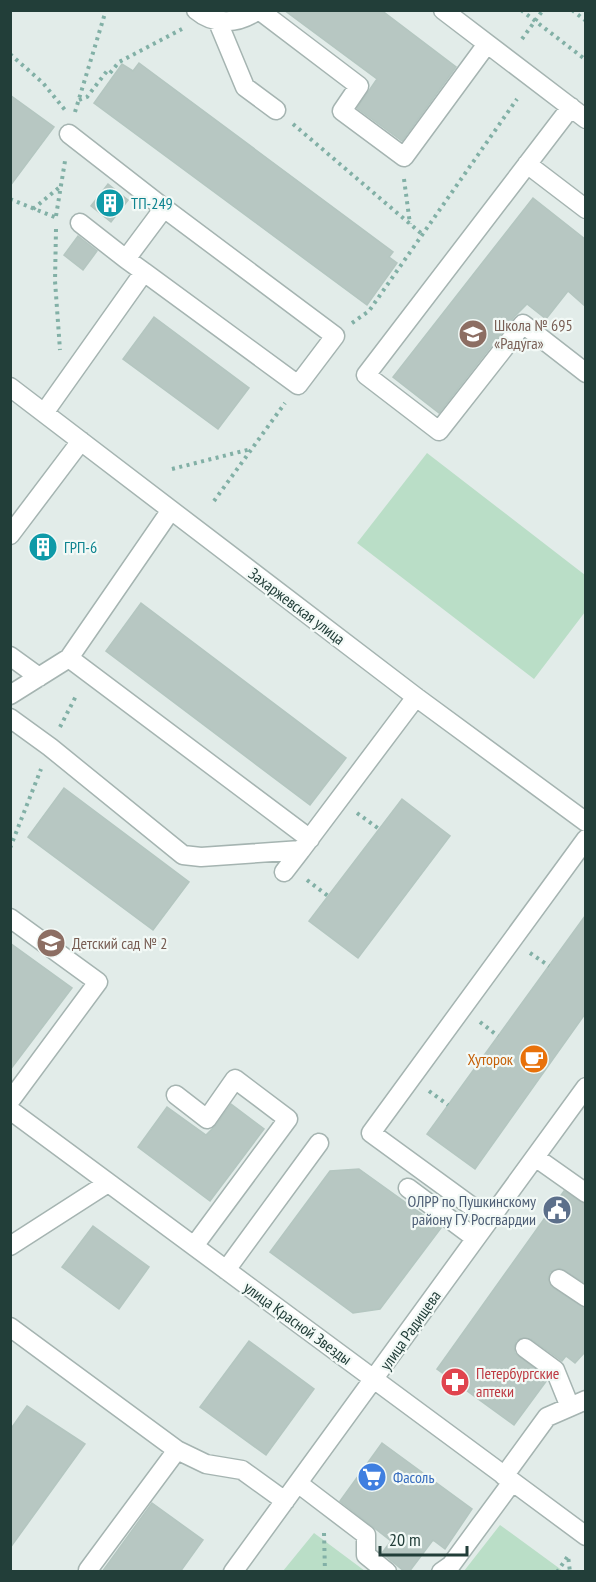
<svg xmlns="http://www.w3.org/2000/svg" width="596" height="1582" font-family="'PT Sans Narrow',sans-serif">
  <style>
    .green { fill: #badec7 }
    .building { fill: #b7c7c2; stroke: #b4c6c0; stroke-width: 1.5 }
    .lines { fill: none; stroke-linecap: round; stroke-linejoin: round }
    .minor-casing { stroke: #a5b4b1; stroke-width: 21 }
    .path { stroke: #82b0a6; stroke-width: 4; stroke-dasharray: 3 4.5; stroke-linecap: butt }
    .minor { stroke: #fff; stroke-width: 18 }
    .labels { text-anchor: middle; stroke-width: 4.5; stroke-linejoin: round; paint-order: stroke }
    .culture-label { font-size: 16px; fill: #0d838f; stroke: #f2f9f6; text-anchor: start }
    .education-label { font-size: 16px; fill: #785e54; stroke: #f2f9f6; text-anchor: start }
    .street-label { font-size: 16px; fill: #223e39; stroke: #f2f9f6 }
    .food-label { font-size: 16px; fill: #c56008; stroke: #f2f9f6; text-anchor: end }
    .service-label { font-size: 16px; fill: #4e5e75; stroke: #f2f9f6; text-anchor: end }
    .health-label { font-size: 16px; fill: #be3a42; stroke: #f2f9f6; text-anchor: start }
    .shop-label { font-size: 16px; fill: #366cbe; stroke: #f2f9f6; text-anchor: start }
  </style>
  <rect width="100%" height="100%" fill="#e2ece9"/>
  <path class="green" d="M427,453L585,575V612L534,679L357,543Z
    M500,1525L563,1571H464Z
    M314,1533L365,1571H283Z"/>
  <path class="building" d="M284,10H381L456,67L402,141L357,108L377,79Z
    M139,63L393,252L389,257L397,263L367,305L94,103L122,64L133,71Z
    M10,95L54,127L10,186Z
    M108,184L128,200L111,222L91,206Z
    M533,198L585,239V306L568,291L546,319L527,304L514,317L439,413L393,377Z
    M78,236L97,251L83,270L64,255Z
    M154,317L249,388L218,429L123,359Z
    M141,603L346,758L310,805L106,651Z
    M64,788L189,882L153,930L28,837Z
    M402,799L450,836L358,958L309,921Z
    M585,916V1014L475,1169L427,1134Z
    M10,943L72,988L10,1070Z
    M231,1104L264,1129L210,1201L138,1147L167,1107L206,1135L216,1125Z
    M359,1169L441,1228L380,1309L353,1313L270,1252L330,1171Z
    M564,1191L585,1204V1283L560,1268L550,1272L548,1279L553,1288L585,1308V1352L575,1363L566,1356L562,1361L531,1339L521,1338L516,1341L514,1347L515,1353L546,1377L547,1380L514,1425L437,1369Z
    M93,1226L149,1267L119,1309L62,1267Z
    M249,1341L314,1389L266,1455L200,1407Z
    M27,1406L85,1444L10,1548V1430Z
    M382,1443L472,1509L445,1549L433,1540L409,1572H405L382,1553L391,1541L340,1501Z
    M152,1503L203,1540L180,1572H102Z"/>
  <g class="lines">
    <g class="minor-casing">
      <path id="minor" d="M196,10C215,26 239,24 258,10
        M259,10L359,86L342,111L404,157L487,44
        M443,10L586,119
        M218,22L245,87L276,110
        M571,107L366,375L439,431L523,324L586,373
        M69,134L164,208
        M527,164L586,209
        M80,223L126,259
        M10,387L416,697L586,822
        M44,413L144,272L126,259L164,208L335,336L298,385L144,272
        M10,535L81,441
        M10,656L39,677
        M69,658L310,839
        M10,695L69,658L171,510
        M10,718L50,747L183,855L201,857L301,850L416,697
        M284,872L301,850
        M10,918L98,982L10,1101
        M176,1095L207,1119L235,1079L288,1119L194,1246
        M10,1110L586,1536
        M535,1157L586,1193
        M408,1188L475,1238
        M489,1219L371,1133L586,839
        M10,1246L108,1183
        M226,1270L319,1143
        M559,1279L586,1297
        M10,1327L177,1450
        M525,1348L555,1370L570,1407
        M504,1476L547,1417L586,1400
        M299,1484L366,1535V1555L387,1572
        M88,1570L177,1450L206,1464L242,1470L285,1501
        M233,1572L586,1087
        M441,1572L451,1565L512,1482"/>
    </g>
    <path class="path" d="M521,10L586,60
      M572,10L586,21
      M522,39L543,10
      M10,54L43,83L65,110
      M79,100L87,97L107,71L110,73L119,62L182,29
      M75,112L106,10
      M293,124L423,235
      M404,179L410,224
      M10,199L57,218
      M33,209L61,186
      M56,216L65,161
      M56,229L55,281L60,350
      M352,323L369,311L517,99
      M172,469L251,449
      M214,501L285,403
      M60,727L77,694
      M357,813L379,829
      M10,848L41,769
      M307,880L328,896
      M530,953L549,966
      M480,1022L498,1036
      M429,1091L448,1105
      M324,1533L325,1572
      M557,1572L568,1556L570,1572"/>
    <use href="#minor" class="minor"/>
  </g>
  <defs>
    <g id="building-disc" transform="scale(1.5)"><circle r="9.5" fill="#0f9aa8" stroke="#f2f9f6"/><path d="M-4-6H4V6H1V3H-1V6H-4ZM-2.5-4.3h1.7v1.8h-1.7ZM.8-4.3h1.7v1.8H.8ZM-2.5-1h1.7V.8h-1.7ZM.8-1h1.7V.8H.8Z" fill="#fff"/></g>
    <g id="school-disc" transform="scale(1.5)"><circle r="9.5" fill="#8d6e63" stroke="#f2f9f6"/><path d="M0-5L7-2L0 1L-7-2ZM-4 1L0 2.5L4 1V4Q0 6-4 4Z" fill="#fff"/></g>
    <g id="cafe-disc" transform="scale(1.5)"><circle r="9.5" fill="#e8710a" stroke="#f2f9f6"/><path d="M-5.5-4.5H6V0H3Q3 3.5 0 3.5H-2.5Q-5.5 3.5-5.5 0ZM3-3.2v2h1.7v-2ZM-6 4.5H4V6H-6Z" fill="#fff"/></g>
    <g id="civic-disc" transform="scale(1.5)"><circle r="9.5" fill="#5c6f8a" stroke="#f2f9f6"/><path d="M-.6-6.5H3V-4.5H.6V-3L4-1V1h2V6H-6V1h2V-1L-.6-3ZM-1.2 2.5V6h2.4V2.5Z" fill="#fff"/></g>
    <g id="pharmacy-disc" transform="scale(1.5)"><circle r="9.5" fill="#e0444e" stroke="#f2f9f6"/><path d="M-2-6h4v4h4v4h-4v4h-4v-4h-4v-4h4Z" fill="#fff"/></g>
    <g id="supermarket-disc" transform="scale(1.5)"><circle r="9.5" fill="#3f7fe0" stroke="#f2f9f6"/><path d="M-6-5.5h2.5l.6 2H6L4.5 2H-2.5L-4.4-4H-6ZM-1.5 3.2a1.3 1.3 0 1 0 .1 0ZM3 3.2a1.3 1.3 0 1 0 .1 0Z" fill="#fff"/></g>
  </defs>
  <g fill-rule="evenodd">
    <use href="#building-disc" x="110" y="203"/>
    <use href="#school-disc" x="473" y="334"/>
    <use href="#building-disc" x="43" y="547"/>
    <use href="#school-disc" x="51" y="943"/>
    <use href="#cafe-disc" x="534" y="1059"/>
    <use href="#civic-disc" x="557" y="1210"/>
    <use href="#pharmacy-disc" x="455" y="1382"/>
    <use href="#supermarket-disc" x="372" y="1477"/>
  </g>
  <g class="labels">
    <g class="culture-label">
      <text x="131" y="209">ТП-249</text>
      <text x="64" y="553">ГРП-6</text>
    </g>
    <g class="education-label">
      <text x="494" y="331">Школа № 695<tspan x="494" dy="18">«Радуга»</tspan></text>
      <text x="72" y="949">Детский сад № 2</text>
    </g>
    <g class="street-label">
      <text transform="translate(297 606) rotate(37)" y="6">Захаржевская улица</text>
      <text transform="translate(298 1323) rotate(36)" y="6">улица Красной Звезды</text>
      <text transform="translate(410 1330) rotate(-55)" y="6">улица Радищева</text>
    </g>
    <g class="food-label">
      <text x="513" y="1065">Хуторок</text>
    </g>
    <g class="service-label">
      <text x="536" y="1207">ОЛРР по Пушкинскому<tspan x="536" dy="18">району ГУ Росгвардии</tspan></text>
    </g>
    <g class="health-label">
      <text x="476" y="1379">Петербургские<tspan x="476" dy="18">аптеки</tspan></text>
    </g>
    <g class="shop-label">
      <text x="393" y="1483">Фасоль</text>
    </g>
  </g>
  <rect width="596" height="1582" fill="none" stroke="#223e39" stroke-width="24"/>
  <path d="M380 1546v9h87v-9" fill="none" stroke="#223e39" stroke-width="3"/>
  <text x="389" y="1546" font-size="18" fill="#223e39" stroke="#f2f9f6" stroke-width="4.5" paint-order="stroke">20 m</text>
</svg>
